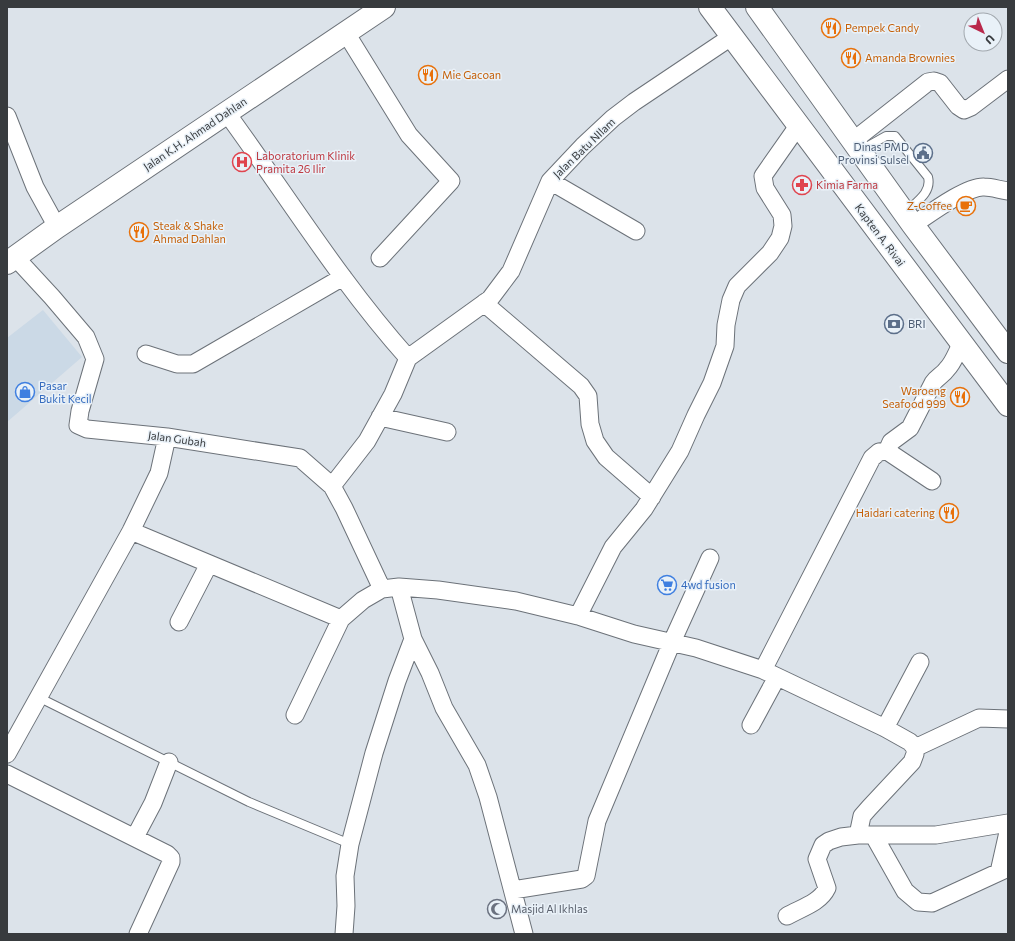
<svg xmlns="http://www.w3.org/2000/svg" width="1015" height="941" font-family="Commissioner,sans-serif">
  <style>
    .built { fill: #cbd9e6 }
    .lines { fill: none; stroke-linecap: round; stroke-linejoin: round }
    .lane-casing { stroke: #6c7279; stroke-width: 10 }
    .street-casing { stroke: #6c7279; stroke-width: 19 }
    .secondary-casing { stroke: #6c7279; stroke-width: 24 }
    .primary-casing { stroke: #6c7279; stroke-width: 24 }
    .lane { stroke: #fff; stroke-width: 8 }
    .street { stroke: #fff; stroke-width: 17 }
    .secondary { stroke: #fff; stroke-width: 22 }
    .primary { stroke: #fff; stroke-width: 22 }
    .labels { text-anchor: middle; stroke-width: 3; stroke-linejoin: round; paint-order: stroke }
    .food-label { font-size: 11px; fill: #c56008; stroke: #e9f1f8; text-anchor: start }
    .street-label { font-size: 11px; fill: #383b3e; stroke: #e9f1f8 }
    .service-label { font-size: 11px; fill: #4e5e75; stroke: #e9f1f8; text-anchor: end }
    .health-label { font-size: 11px; fill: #be3a42; stroke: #e9f1f8; text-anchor: start }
    .shop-label { font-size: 11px; fill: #366cbe; stroke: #e9f1f8; text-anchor: start }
    .worship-label { font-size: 11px; fill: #5b616d; stroke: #e9f1f8; text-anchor: start }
  </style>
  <rect width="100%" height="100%" fill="#dce3ea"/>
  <path class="built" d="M43,310L82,357L7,422V338Z"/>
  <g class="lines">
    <g class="lane-casing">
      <path id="lane" d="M861,150L886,136H895L928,177C932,193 916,202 905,213
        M38,697L249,802L350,844"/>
    </g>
    <g class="street-casing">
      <path id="street" d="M346,33L409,135L451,181L380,258
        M226,112C286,194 340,282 408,358
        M7,116L35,187L57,227
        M853,141L928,82L934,81L940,83L958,106L964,110L971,107L1008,79
        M550,181L636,231
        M913,225C928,215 966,186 984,187C992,187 1000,190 1008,191
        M16,258L52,297L86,337L95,359L80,411L78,425L87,429L167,437L300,458L332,486L344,508L382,589L399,587L438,590L516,601L578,616L634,634L696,648L763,670L885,728L910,742L915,748V754L912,762L869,808L862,816L858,835
        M484,303L581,386L588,396L590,424L595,441L606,457L652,497
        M146,354L177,364H193L343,277
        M408,358L490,299L511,271L550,181L583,146L613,118L634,102L731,37
        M380,417L447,432
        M887,451L891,442L910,428L933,383C937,377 943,375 947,369C954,362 957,351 962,343
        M332,486L367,441L393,394L408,358
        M131,531L341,619L295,715
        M399,587L413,639L430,673L444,708L477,765L488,797L524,934
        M578,616L613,547L644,509L680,451L696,415L712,383L725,346L726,325L731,300L737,286L770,253L780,238L783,226L782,215L765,188L763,176L798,126
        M341,619L363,600L382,589
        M179,622L209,564
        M763,670L872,458L879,452L887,451L932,481
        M751,725L777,677
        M885,728L920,662
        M915,748L979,718L1008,719
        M7,754L131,531L159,473L167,437
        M7,774L167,854L171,858V862L138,934
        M874,836L905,891L918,902L932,903L1008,868
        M135,837L153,803L169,762
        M999,872L1008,832
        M513,890L582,879L586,876L597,821L672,642L710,558
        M787,916C801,908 820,903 827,888L817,859L823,845L829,841L841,837L858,835H936L1008,823
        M344,934L346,906L345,876L350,844L374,753L397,681L413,639"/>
    </g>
    <g class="secondary-casing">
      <path id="secondary" d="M7,263L57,227L384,7"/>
    </g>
    <g class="primary-casing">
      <path id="primary" d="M710,7L1008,405
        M757,7L913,225L1008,352"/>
    </g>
    <use href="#lane" class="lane"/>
    <use href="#street" class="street"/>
    <use href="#secondary" class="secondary"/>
    <use href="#primary" class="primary"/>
  </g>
  <defs>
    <g id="restaurant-ring" transform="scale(1)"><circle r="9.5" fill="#e9f1f8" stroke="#e8710a" stroke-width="1.5"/><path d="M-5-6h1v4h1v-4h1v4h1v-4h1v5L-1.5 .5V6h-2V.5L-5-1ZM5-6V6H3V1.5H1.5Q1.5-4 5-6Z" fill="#e8710a"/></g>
    <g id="civic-ring" transform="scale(1)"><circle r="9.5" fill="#e9f1f8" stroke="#5c6f8a" stroke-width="1.5"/><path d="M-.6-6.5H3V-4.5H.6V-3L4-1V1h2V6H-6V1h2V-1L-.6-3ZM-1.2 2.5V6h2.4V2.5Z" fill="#5c6f8a"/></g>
    <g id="hospital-ring" transform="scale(1)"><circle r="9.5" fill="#e9f1f8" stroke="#e0444e" stroke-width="1.5"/><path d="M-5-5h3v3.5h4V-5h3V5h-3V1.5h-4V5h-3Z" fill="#e0444e"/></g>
    <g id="pharmacy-ring" transform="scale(1)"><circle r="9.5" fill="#e9f1f8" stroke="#e0444e" stroke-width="1.5"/><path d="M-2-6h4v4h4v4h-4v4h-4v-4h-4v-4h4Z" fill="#e0444e"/></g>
    <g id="cafe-ring" transform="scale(1)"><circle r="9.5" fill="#e9f1f8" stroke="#e8710a" stroke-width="1.5"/><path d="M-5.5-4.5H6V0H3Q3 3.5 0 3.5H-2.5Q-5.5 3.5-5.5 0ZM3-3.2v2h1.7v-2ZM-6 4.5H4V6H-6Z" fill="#e8710a"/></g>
    <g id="bank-ring" transform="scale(1)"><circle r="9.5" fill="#e9f1f8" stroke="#5c6f8a" stroke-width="1.5"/><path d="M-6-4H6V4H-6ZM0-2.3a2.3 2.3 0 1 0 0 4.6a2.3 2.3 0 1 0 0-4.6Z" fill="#5c6f8a"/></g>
    <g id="shop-ring" transform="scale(1)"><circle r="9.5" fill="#e9f1f8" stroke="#3f7fe0" stroke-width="1.5"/><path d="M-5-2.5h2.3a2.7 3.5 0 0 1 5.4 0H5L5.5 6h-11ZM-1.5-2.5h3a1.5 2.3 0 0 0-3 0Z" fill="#3f7fe0"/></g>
    <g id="supermarket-ring" transform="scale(1)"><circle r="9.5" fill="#e9f1f8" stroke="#3f7fe0" stroke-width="1.5"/><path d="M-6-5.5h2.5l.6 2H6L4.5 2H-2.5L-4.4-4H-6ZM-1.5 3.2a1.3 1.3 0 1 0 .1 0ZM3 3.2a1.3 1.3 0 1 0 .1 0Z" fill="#3f7fe0"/></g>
    <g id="mosque-ring" transform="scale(1)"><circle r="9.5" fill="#e9f1f8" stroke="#6b7280" stroke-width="1.5"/><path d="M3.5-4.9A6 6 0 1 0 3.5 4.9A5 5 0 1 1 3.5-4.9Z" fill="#6b7280"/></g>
  </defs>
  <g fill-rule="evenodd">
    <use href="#restaurant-ring" x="831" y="28"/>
    <use href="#restaurant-ring" x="851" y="58"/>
    <use href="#restaurant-ring" x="428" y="75"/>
    <use href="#civic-ring" x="923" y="153"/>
    <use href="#hospital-ring" x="242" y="162"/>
    <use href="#pharmacy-ring" x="802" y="185"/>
    <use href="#cafe-ring" x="966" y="206"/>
    <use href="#restaurant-ring" x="139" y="232"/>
    <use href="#bank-ring" x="894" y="324"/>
    <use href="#shop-ring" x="25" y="392"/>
    <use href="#restaurant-ring" x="960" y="397"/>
    <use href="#restaurant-ring" x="949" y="513"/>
    <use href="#supermarket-ring" x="667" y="585"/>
    <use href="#mosque-ring" x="497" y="909"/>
  </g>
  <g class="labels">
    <g class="food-label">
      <text x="845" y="32">Pempek Candy</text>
      <text x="865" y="62">Amanda Brownies</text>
      <text x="442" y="79">Mie Gacoan</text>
      <text x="952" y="210" text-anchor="end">Z-Coffee</text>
      <text x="153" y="230">Steak &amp; Shake<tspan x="153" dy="13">Ahmad Dahlan</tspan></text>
      <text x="946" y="395" text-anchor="end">Waroeng<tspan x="946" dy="13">Seafood 999</tspan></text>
      <text x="935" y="517" text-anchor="end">Haidari catering</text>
    </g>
    <g class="street-label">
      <text transform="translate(195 134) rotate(-34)" y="4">Jalan K.H. Ahmad Dahlan</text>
      <text transform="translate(584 148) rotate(-44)" y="4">Jalan Batu NIlam</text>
      <text transform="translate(880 235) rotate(53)" y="4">Kapten A. Rivai</text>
      <text transform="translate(177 439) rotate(8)" y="4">Jalan Gubah</text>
    </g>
    <g class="service-label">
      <text x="909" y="151">Dinas PMD<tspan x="909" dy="13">Provinsi Sulsel</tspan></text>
      <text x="908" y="328" text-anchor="start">BRI</text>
    </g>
    <g class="health-label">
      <text x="256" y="160">Laboratorium Klinik<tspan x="256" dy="13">Pramita 26 Ilir</tspan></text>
      <text x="816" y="189">Kimia Farma</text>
    </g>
    <g class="shop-label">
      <text x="39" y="390">Pasar<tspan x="39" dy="13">Bukit Kecil</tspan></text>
      <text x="681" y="589">4wd fusion</text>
    </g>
    <g class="worship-label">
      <text x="511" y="913">Masjid Al Ikhlas</text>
    </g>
  </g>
  <rect width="1015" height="941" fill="none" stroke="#383b3e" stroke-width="16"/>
  <g transform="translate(983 32) rotate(137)"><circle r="19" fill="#e9f1f8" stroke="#a2a8ae"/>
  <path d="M0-3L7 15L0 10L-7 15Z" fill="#b9284b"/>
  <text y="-6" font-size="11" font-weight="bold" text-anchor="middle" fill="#383b3e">U</text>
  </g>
</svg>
